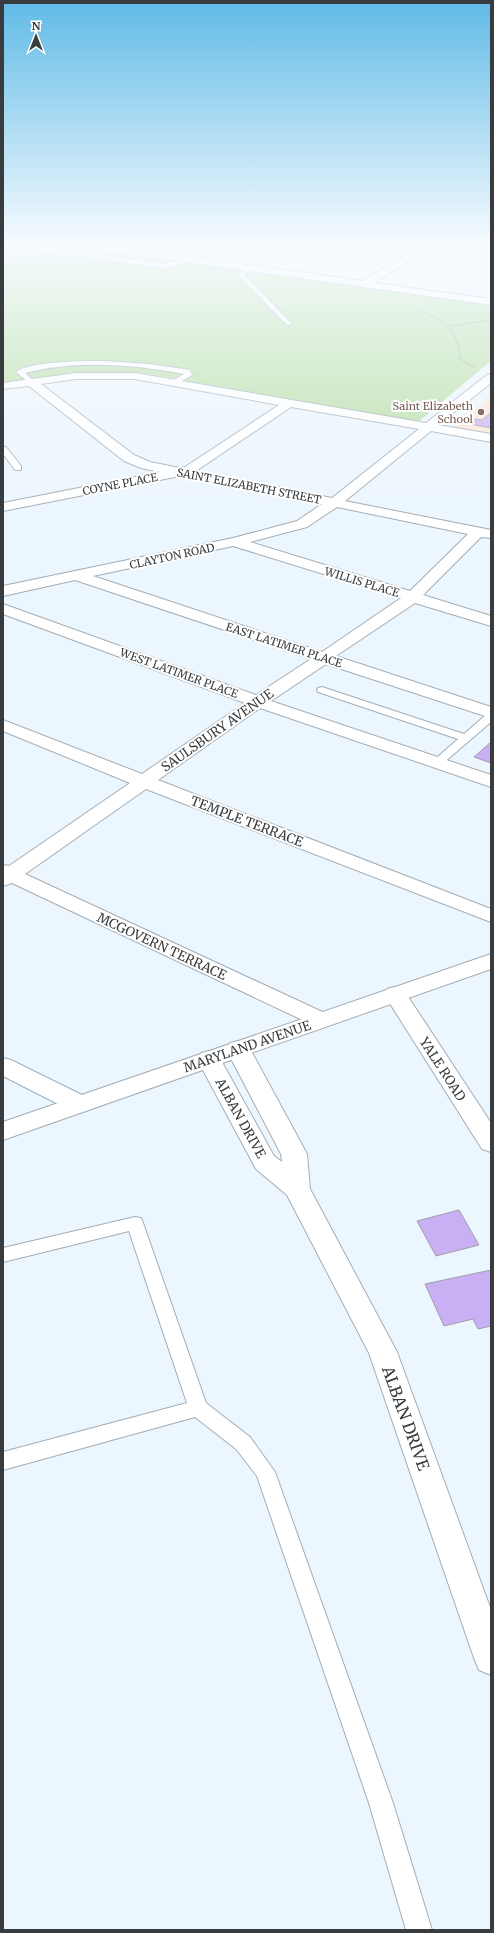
<svg xmlns="http://www.w3.org/2000/svg" width="494" height="1933" font-family="Merriweather,serif">
  <style>
    .education { fill: #fbe5d8 }
    .green { fill: #b5dda1 }
    .building { fill: #c9aff3; stroke: #a19ea8 }
    .lines { fill: none; stroke-linecap: round; stroke-linejoin: round }
    .lane-casing { stroke: #a4adb4; stroke-width: 2 }
    .street-casing { stroke: #a4adb4; stroke-width: 2 }
    .primary-casing { stroke: #a4adb4; stroke-width: 2 }
    .path { stroke: #899095; stroke-width: 1; stroke-dasharray: 2 1; stroke-linecap: butt }
    .lane { fill: #fff; fill-rule: evenodd }
    .street { fill: #fff; fill-rule: evenodd }
    .primary { fill: #fff; fill-rule: evenodd }
    .education-dot { fill: #8d6e63; stroke: #fff; stroke-width: 1.5 }
    .labels { text-anchor: middle; stroke-width: 4; stroke-linejoin: round; paint-order: stroke }
    .far-education-label { font-size: 11px; fill: #785e54; stroke: #fff; text-anchor: end }
    .far-street-label { font-size: 11px; fill: #383c3f; stroke: #fff }
    .street-label { font-size: 13px; fill: #383c3f; stroke: #fff }
    .near-street-label { font-size: 16px; fill: #383c3f; stroke: #fff }
  </style>
  <rect width="100%" height="100%" fill="#ecf6fe"/>
  <path class="education" d="M491,396V435L452,428Z"/>
  <path class="green" d="M3,245H77L491,304V361L418,422L148,374L121,372H80L3,383Z"/>
  <path class="building" d="M176,245H184L187,246L178,250L170,248Z
    M187,246L197,247L188,251L178,250Z
    M239,247H243L258,249L254,251L236,248Z
    M234,249H239L254,251L250,253L231,250Z
    M491,412V428L469,424L476,419L482,420Z
    M491,742V763L474,757Z
    M459,1210L479,1245L436,1256L417,1221Z
    M491,1270V1326L478,1329L473,1319L444,1326L425,1284Z"/>
  <g class="lines">
    <g class="lane-casing">
      <path id="lane" d="M291,245H299L292,249L289,247Z
        M33,246L164,264L188,258L191,260L179,265L164,268L31,249L30,248Z
        M248,266L251,268L244,275L291,323V325H287L239,276V274Z
        M103,361L149,364L190,370L192,375L175,385H172V381L184,374C133,364 76,360 25,373L35,382L31,384L16,372C31,361 84,361 103,361Z
        M3,447H6L21,466V470H15L3,454Z
        M322,687L464,734L487,714L491,713V722L441,765H433L431,763L433,761L458,739L318,692L317,690L318,688Z
        M135,1217L141,1218L143,1223L206,1403L250,1437L275,1472L393,1803L432,1930H406L369,1803L257,1476L236,1449L195,1417L3,1470V1452L187,1403L129,1231L3,1262V1248Z"/>
    </g>
    <g class="street-casing">
      <path id="street" d="M83,245H110L188,256L210,245H222L199,258L363,281L422,245H433L374,283L491,299V305L87,248Z
        M76,373H135L426,423L487,375L491,374V383L438,425L491,434V442L431,431L345,501L491,530V538L481,537L423,595L491,616V626L415,603L336,656L491,707V718L326,664L271,701L491,775V787L260,708L158,780L491,909V922L146,789L25,874L329,1015L332,1020L329,1025L321,1028L313,1025L12,883L3,886V865L9,866L130,783L3,731V720L142,774L245,703L3,614V604L256,695L311,659L75,580L3,596V586L233,538L297,521L322,504L180,476L3,511V503L160,472L141,468L124,461L29,386L3,389V383ZM76,379H135L279,405L185,467L180,468L150,462L134,455L41,384ZM291,407L419,429L332,498L196,471ZM337,507L468,534L410,591L250,542L307,527ZM233,546L401,598L322,652L93,576Z
        M395,987L403,989L491,1123V1152L482,1149L384,994L387,989Z
        M238,1041L246,1043L250,1049L307,1154L310,1189L397,1352L491,1610V1675L479,1670L474,1658L369,1353L287,1195L256,1169L197,1059L201,1053L209,1051L217,1053L274,1156L282,1162L281,1154L226,1049L230,1043Z
        M3,1058L11,1060L88,1098L91,1104L88,1110L79,1113L70,1110L3,1076Z"/>
    </g>
    <g class="primary-casing">
      <path id="primary" d="M491,954V969L3,1140V1122Z"/>
    </g>
    <path class="path" d="M420,310C447,324 457,326 460,359L475,368
      M450,326L491,320"/>
    <use href="#lane" class="lane"/>
    <use href="#street" class="street"/>
    <use href="#primary" class="primary"/>
  </g>
  <linearGradient id="sky" x2="0" y2="1"><stop stop-color="#60bae6"/><stop offset="0.47" stop-color="#f6fbff"/><stop offset="1" stop-color="#f6fbff" stop-opacity="0"/></linearGradient>
  <rect width="494" height="516" fill="url(#sky)"/>
  <circle class="education-dot" cx="481" cy="412" r="4"/>
  <g class="labels">
    <g class="far-education-label">
      <text x="473" y="410">Saint Elizabeth<tspan x="473" dy="13">School</tspan></text>
    </g>
    <g class="far-street-label">
      <text transform="translate(120 484) rotate(-11)" y="4">COYNE PLACE</text>
      <text transform="translate(249 486) rotate(11)" y="4">SAINT ELIZABETH STREET</text>
      <text transform="translate(172 556) rotate(-12)" y="4">CLAYTON ROAD</text>
      <text transform="translate(362 582) rotate(17)" y="4">WILLIS PLACE</text>
      <text transform="translate(284 645) rotate(18)" y="4">EAST LATIMER PLACE</text>
      <text transform="translate(179 673) rotate(20)" y="4">WEST LATIMER PLACE</text>
    </g>
    <g class="street-label">
      <text transform="translate(217 730) rotate(-35)" y="5">SAULSBURY AVENUE</text>
      <text transform="translate(247 821) rotate(21)" y="5">TEMPLE TERRACE</text>
      <text transform="translate(162 946) rotate(25)" y="5">MCGOVERN TERRACE</text>
      <text transform="translate(247 1046) rotate(-19)" y="5">MARYLAND AVENUE</text>
      <text transform="translate(443 1069) rotate(57)" y="5">YALE ROAD</text>
      <text transform="translate(241 1118) rotate(61)" y="5">ALBAN DRIVE</text>
    </g>
    <g class="near-street-label">
      <text transform="translate(406 1418) rotate(70)" y="6">ALBAN DRIVE</text>
    </g>
  </g>
  <rect width="494" height="1933" fill="none" stroke="#383c3f" stroke-width="8"/>
  <g transform="translate(36 36)" stroke="#ffffff" stroke-width="3" paint-order="stroke">
  <path d="M0-3L7 15L0 10L-7 15Z" fill="#383c3f"/>
  <text y="-6" font-size="11" font-weight="bold" text-anchor="middle" fill="#383c3f">N</text>
  </g>
</svg>
